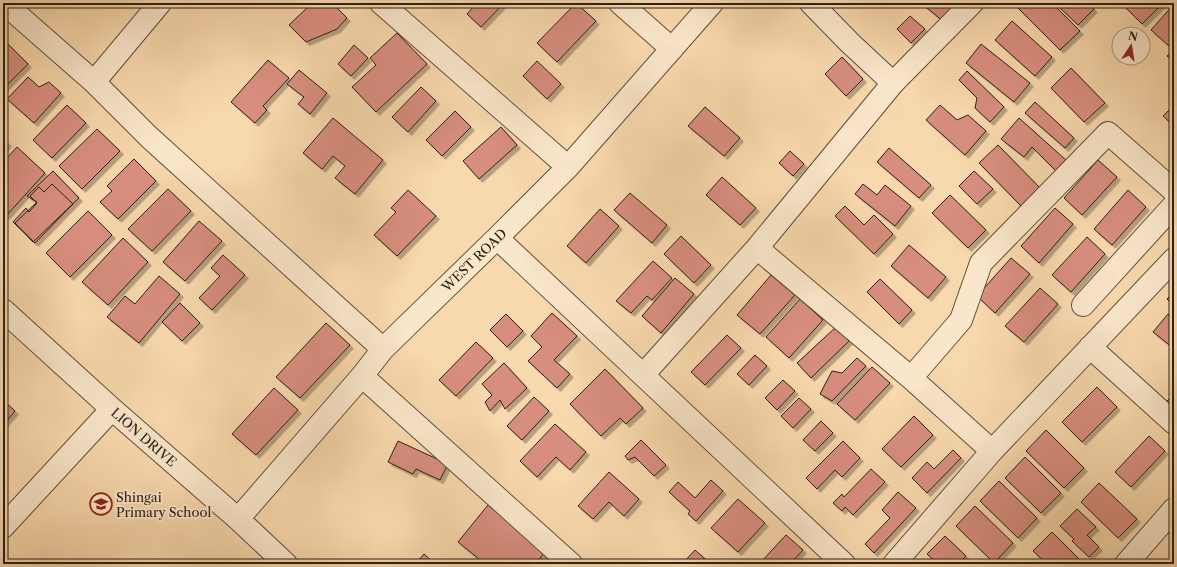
<svg xmlns="http://www.w3.org/2000/svg" width="1177" height="567" font-family="'Libre Caslon Text',serif">
  <style>
    .building { fill: #d88e7f; stroke: #2b2116; filter: url(#shadow) }
    .lines { fill: none; stroke-linecap: round; stroke-linejoin: round }
    .minor-casing { stroke: #5e4f3c; stroke-width: 24 }
    .minor { stroke: #fae6ca; stroke-width: 22 }
    .labels { text-anchor: middle; stroke-width: 4; stroke-linejoin: round; paint-order: stroke }
    .street-label { font-size: 13px; fill: #2b2116; stroke: #fae6ca }
    .poi-label { font-size: 13px; fill: #2b2116; stroke: #fae6ca; text-anchor: start }
  </style>
  <defs>
    <filter id="shadow"><feDropShadow dx="3.5" dy="3.5" stdDeviation="0" flood-color="#0004"/></filter>
  </defs>
  <rect width="100%" height="100%" fill="#f8d8ad"/>
  <filter id="stains"><feTurbulence type="fractalNoise" baseFrequency=".005" numOctaves="4"/><feColorMatrix values="0 0 0 0 .2 0 0 0 0 .09 0 0 0 0 .02 0 0 0 .5 -.17"/></filter>
  <radialGradient id="worn" r=".72"><stop offset=".6" stop-color="#630" stop-opacity="0"/><stop offset="1" stop-color="#630" stop-opacity=".3"/></radialGradient>
  <path class="building" d="M312,3H332L347,18L337,29L306,42L289,25Z
    M477,3H504L481,27L467,14Z
    M576,3L596,21L557,62L537,43Z
    M921,3H958L944,22Z
    M1019,3H1052L1080,31L1060,50L1016,6Z
    M1055,3H1088L1094,9L1078,25Z
    M1121,3H1163L1142,24Z
    M1174,4V41L1169,46L1151,30Z
    M910,16L925,29L911,43L897,29Z
    M1012,21L1052,57L1035,76L995,40Z
    M397,33L427,64L376,112L352,87L376,65L370,58Z
    M7,43L28,64L3,89V47Z
    M981,44L1030,83L1014,102L966,63Z
    M354,45L368,58L351,76L338,64Z
    M1174,49V63L1167,56Z
    M842,57L863,79L846,96L825,74Z
    M268,60L289,78L263,106L267,110L255,123L231,102Z
    M537,61L561,84L547,99L523,76Z
    M1071,68L1105,103L1084,122L1051,88Z
    M299,70L327,93L310,114L298,104L304,97L287,84Z
    M967,71L1004,107L990,122L975,108L977,98L959,80Z
    M28,77L39,87L49,82L61,93L34,123L7,99Z
    M421,87L436,101L408,132L392,117Z
    M1035,102L1074,138L1065,148L1025,113Z
    M67,105L86,123L52,158L33,140Z
    M940,105L957,120L968,115L986,131L965,155L926,120Z
    M1174,105V126L1163,116Z
    M705,107L740,138L724,156L688,126Z
    M455,111L471,127L442,156L426,140Z
    M333,118L383,160L355,194L335,178L345,166L333,156L322,169L303,153Z
    M1019,118L1067,161L1057,172L1032,147L1024,157L1001,139Z
    M501,127L517,145L479,179L463,161Z
    M97,129L120,151L82,189L59,166Z
    M3,139L8,143L3,150Z
    M998,145L1041,189L1022,207L979,163Z
    M17,147L45,173L6,216L3,214V162Z
    M889,148L931,185L919,198L877,162Z
    M790,151L804,164L793,176L779,163Z
    M134,159L156,181L118,219L100,202L112,191L107,186Z
    M1098,160L1117,177L1082,215L1064,198Z
    M53,171L79,198L33,242L15,223L37,202L27,196Z
    M974,171L993,189L977,204L959,186Z
    M722,177L756,208L740,225L706,195Z
    M52,184L73,204L35,243L13,222L26,208L29,212L37,203L30,196L39,187L44,192Z
    M863,184L877,195L885,185L911,206L895,226L855,194Z
    M168,189L191,211L152,251L128,229Z
    M408,190L436,216L397,256L374,235L396,212L391,208Z
    M1128,190L1146,207L1112,245L1094,229Z
    M630,193L667,225L652,243L614,210Z
    M950,195L986,230L968,248L932,213Z
    M845,206L864,225L874,215L893,234L874,254L835,216Z
    M1055,208L1073,224L1039,263L1021,246Z
    M600,209L619,226L586,263L567,246Z
    M88,211L112,235L70,277L46,253Z
    M199,221L222,241L185,281L163,262Z
    M681,236L711,265L694,283L664,254Z
    M1087,237L1105,254L1071,292L1052,275Z
    M123,238L148,262L108,305L82,282Z
    M909,245L946,277L928,298L891,266Z
    M223,255L245,275L212,310L199,298L220,276L211,268Z
    M1011,258L1030,274L995,313L977,296Z
    M653,261L672,278L652,300L647,296L631,313L616,301Z
    M771,275L795,295L760,334L737,315Z
    M159,276L180,294L139,343L107,317L125,296L135,304Z
    M675,278L694,294L661,333L642,316Z
    M880,279L912,310L899,324L867,292Z
    M1040,288L1058,304L1024,342L1005,326Z
    M1174,292V306L1167,299Z
    M800,299L823,320L789,358L766,337Z
    M180,303L200,323L182,341L162,322Z
    M552,313L577,336L554,360L570,374L557,388L528,361L542,347L531,336Z
    M506,314L523,331L507,347L490,330Z
    M1168,314L1174,319V344L1172,347L1153,332Z
    M326,323L350,345L300,398L276,377Z
    M836,327L849,341L811,378L797,363Z
    M727,335L741,348L705,385L691,372Z
    M476,342L493,358L456,396L439,380Z
    M755,355L767,366L749,385L737,374Z
    M857,358L866,366L832,401L820,394L832,371L842,373Z
    M504,363L527,388L505,409L500,400L490,411L485,402L492,395L482,384Z
    M872,367L890,383L855,420L837,404Z
    M605,369L643,408L626,424L620,418L601,436L570,404Z
    M783,380L795,391L777,410L765,398Z
    M1097,387L1117,407L1082,442L1062,422Z
    M274,388L298,410L256,455L232,434Z
    M1174,395V408L1167,401Z
    M534,397L549,411L522,440L507,426Z
    M799,398L811,409L793,428L781,416Z
    M3,400L15,411L3,425Z
    M914,416L933,435L901,467L882,449Z
    M821,421L833,433L815,451L803,440Z
    M555,424L586,452L570,470L556,457L537,477L520,461Z
    M1046,430L1084,468L1064,488L1026,451Z
    M1149,436L1165,451L1131,487L1115,472Z
    M641,440L666,465L654,476L635,457L628,460L625,456Z
    M398,441L448,464L440,480L416,469L413,474L388,462Z
    M843,441L860,458L842,477L835,470L817,489L806,478Z
    M953,450L961,458L927,493L912,478L927,462L934,469Z
    M1025,457L1061,493L1041,513L1005,478Z
    M871,469L885,482L853,515L845,507L842,511L833,503L842,494L844,497Z
    M609,472L639,499L624,516L609,502L593,519L578,506Z
    M711,480L723,491L696,521L688,514L690,511L669,492L678,482L695,498Z
    M999,481L1037,518L1018,538L980,501Z
    M1099,483L1137,519L1118,538L1081,502Z
    M898,492L916,508L874,553L865,544L890,518L882,510Z
    M738,499L765,523L738,552L711,528Z
    M488,505L546,551L535,564H485L458,542Z
    M975,506L1013,543L994,563L956,526Z
    M1077,509L1096,527L1087,535L1099,547L1089,557L1072,541L1074,539L1060,526Z
    M1052,532L1084,564H1047L1033,551Z
    M786,535L803,550L790,564H759Z
    M945,536L966,556L958,564H938L927,554Z
    M695,550L711,564L683,563Z
    M424,554L435,564H415Z
    M810,559L816,564H805Z
    M1029,559L1034,564H1023Z"/>
  <g class="lines">
    <g class="minor-casing">
      <path id="minor" d="M4,3L94,82
        M160,3L94,82L149,137L383,349
        M381,3L568,167
        M620,3L672,49
        M893,83L972,3
        M497,238L844,564
        M757,248L911,378L992,451
        M1083,305L1174,205
        M3,310L112,409L238,519L286,564
        M1090,347L1174,423
        M643,375L757,248L893,83L850,43L811,3
        M362,376L571,564
        M911,378L961,320L981,263L1108,133L1174,191
        M238,519L362,376L383,349L497,238L568,167L712,3
        M3,527L112,409
        M894,564L992,451L1174,259
        M1126,564L1174,509"/>
    </g>
    <use href="#minor" class="minor"/>
  </g>
  <defs>
    <g id="school-ring" transform="scale(1.15)"><circle r="9.5" fill="#fae6ca" stroke="#8f2418" stroke-width="1.5"/><path d="M0-5L7-2L0 1L-7-2ZM-4 1L0 2.5L4 1V4Q0 6-4 4Z" fill="#8f2418"/></g>
  </defs>
  <g fill-rule="evenodd">
    <use href="#school-ring" x="101" y="504"/>
  </g>
  <g class="labels">
    <g class="street-label">
      <text transform="translate(474 260) rotate(-44)" y="5">WEST ROAD</text>
      <text transform="translate(144 437) rotate(41)" y="5">LION DRIVE</text>
    </g>
    <g class="poi-label">
      <text x="116" y="502">Shingai<tspan x="116" dy="15">Primary School</tspan></text>
    </g>
  </g>
  <rect width="1177" height="567" fill="none" stroke="#f8d8ad" stroke-width="16"/>
  <rect x="4" y="4" width="1169" height="559" fill="none" stroke="#2b2116" stroke-width="2"/>
  <rect x="8" y="8" width="1161" height="551" fill="none" stroke="#2b2116"/>
  <g transform="translate(1131 46) rotate(12)"><circle r="19" fill="#fae6ca" stroke="#a79782"/>
  <path d="M0-3L7 15L0 10L-7 15Z" fill="#8f2418"/>
  <text y="-6" font-size="11" font-weight="bold" text-anchor="middle" fill="#2b2116">N</text>
  </g>
  <rect width="100%" height="100%" filter="url(#stains)"/>
  <rect width="100%" height="100%" fill="url(#worn)"/>
</svg>
